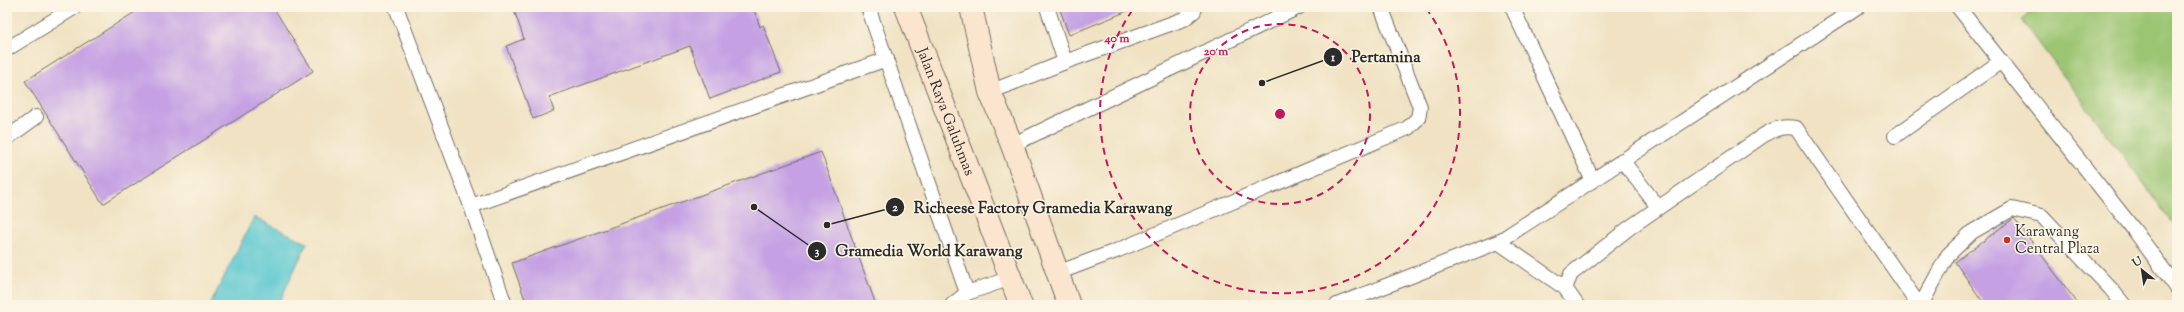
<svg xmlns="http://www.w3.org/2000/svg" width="2184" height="312" font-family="'Sorts Mill Goudy',serif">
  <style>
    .green { fill: #9bc572; stroke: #63784e }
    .water { fill: #5bc8d0; stroke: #437a7e }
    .building { fill: #c5a1e4 }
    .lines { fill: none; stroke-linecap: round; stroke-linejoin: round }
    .service-casing { stroke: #706b60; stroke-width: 16 }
    .secondary-casing { stroke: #706b60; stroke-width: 24 }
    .service { stroke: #fff; stroke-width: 14 }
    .secondary { stroke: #fce5cf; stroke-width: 22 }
    .ring { fill: none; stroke: #c2185b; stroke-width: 2; stroke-dasharray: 7 5 }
    .poi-dot { fill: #c8321e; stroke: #fcf5e5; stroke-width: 1.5 }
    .labels { text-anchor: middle; stroke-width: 3; stroke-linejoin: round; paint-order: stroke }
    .street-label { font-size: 15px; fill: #2b2b2b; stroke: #fcf5e5 }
    .poi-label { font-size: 15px; fill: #2b2b2b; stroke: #fcf5e5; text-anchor: start }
    .centre { fill: #c2185b; stroke: #fcf5e5; stroke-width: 2 }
    .ring-label { font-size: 12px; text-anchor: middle; font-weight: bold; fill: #c2185b; stroke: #fcf5e5; stroke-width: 3; stroke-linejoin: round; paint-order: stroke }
    .leader { fill: none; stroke: #2b2b2b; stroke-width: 1.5 }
    .callout-dot { fill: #2b2b2b; stroke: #fcf5e5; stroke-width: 1.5 }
    .mark-label { font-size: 12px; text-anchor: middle; font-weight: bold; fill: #fff }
    .callout-label { font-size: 16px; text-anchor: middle; font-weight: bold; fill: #2b2b2b; stroke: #fcf5e5; stroke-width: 3; stroke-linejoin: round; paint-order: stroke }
  </style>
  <rect width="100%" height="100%" fill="#fcf5e5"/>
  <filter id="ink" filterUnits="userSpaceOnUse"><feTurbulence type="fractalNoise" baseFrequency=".025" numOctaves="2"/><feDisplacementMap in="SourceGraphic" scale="8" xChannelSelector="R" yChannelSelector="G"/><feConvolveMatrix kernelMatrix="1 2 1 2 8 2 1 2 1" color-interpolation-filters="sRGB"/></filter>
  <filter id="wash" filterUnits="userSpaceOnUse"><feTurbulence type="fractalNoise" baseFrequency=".012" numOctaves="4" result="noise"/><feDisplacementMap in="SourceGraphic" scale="16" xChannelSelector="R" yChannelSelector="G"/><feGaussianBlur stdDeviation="0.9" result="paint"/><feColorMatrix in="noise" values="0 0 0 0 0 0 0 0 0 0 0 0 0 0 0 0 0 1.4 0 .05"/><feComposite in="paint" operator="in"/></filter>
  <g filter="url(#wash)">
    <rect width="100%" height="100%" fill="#f0e2c3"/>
    <path class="green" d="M2038,7H2177V228L2021,19Z"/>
    <path class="water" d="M254,217L307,243L278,305H210Z"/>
    <g id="blocks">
      <path class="building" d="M143,7H273L313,71L103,204L25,81Z
        M513,7H753L760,27L763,25L781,72L710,99L690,46L549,97L554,111L533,119L506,46L524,39Z
        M1059,7H1135V8L1069,35Z
        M821,152L876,305H527L512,263Z
        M2014,218L2079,305H1985L1955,262Z"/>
    </g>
  </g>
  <g filter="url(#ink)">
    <use href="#blocks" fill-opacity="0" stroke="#706b60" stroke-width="1"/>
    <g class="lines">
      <g class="service-casing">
        <path id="service" d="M396,7L471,206L505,305
          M868,7L967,293L1011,278
          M1047,7L1065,62
          M1512,7L1593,181
          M1958,7L2135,231L2177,288
          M7,49L75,7
          M990,92L1065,62L1184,19L1194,11L1195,7
          M1895,136L2000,62
          M7,138L36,117
          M1012,145L1299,7
          M1622,160L1658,207
          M471,206L887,59
          M1498,242L1565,288
          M1057,273L1116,251L1408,128L1418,118L1420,107L1381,7
          M952,305L967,293
          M1337,305L1498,242L1858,7
          M1577,305L1565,288L1571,274L1629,228L1764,135C1776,128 1783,126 1796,128L1919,305
          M1921,305L1948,255L1972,232L2012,209L2042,216L2111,289L2124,305"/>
      </g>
      <g class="secondary-casing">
        <g id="secondary">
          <path id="s1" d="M906,7L1021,305"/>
          <path d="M971,7L990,92L1012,145L1069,305"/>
        </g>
      </g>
      <use href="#service" class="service"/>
      <use href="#secondary" class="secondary"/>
    </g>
  </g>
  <g class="ring">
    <circle cx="1280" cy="114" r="90"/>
    <path d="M1426 8A180 180 0 1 1 1134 8"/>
  </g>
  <circle class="poi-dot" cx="2007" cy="240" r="4"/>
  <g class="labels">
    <g class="street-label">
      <text dy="5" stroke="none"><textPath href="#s1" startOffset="112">Jalan Raya Galuhmas</textPath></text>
    </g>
    <g class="poi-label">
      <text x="2015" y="236">Karawang<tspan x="2015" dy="17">Central Plaza</tspan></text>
    </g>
  </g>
  <circle cx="1280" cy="114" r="6" class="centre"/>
  <g class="ring-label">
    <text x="1117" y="42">40 m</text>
    <text x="1216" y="55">20 m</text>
  </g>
  <path class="leader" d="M1262 83L1333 57M827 225L895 207M754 207L817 251"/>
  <g class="callout-dot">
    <circle cx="1262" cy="83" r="4"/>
    <circle cx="827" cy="225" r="4"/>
    <circle cx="754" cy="207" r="4"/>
    <circle cx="1333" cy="57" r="10"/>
    <circle cx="895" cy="207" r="10"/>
    <circle cx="817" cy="251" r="10"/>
  </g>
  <g class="mark-label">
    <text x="1333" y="61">1</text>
    <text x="895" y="211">2</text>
    <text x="817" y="255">3</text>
  </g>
  <g class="callout-label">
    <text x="1386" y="62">Pertamina</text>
    <text x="1043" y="213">Richeese Factory Gramedia Karawang</text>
    <text x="929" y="256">Gramedia World Karawang</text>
  </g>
  <rect width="2184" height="312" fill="none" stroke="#fcf5e5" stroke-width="24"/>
  <g transform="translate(2142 270) rotate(330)" stroke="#fcf5e5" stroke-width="3" paint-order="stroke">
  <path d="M0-3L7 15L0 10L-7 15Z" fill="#2b2b2b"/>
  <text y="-6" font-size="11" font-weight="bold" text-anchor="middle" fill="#2b2b2b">U</text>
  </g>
</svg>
